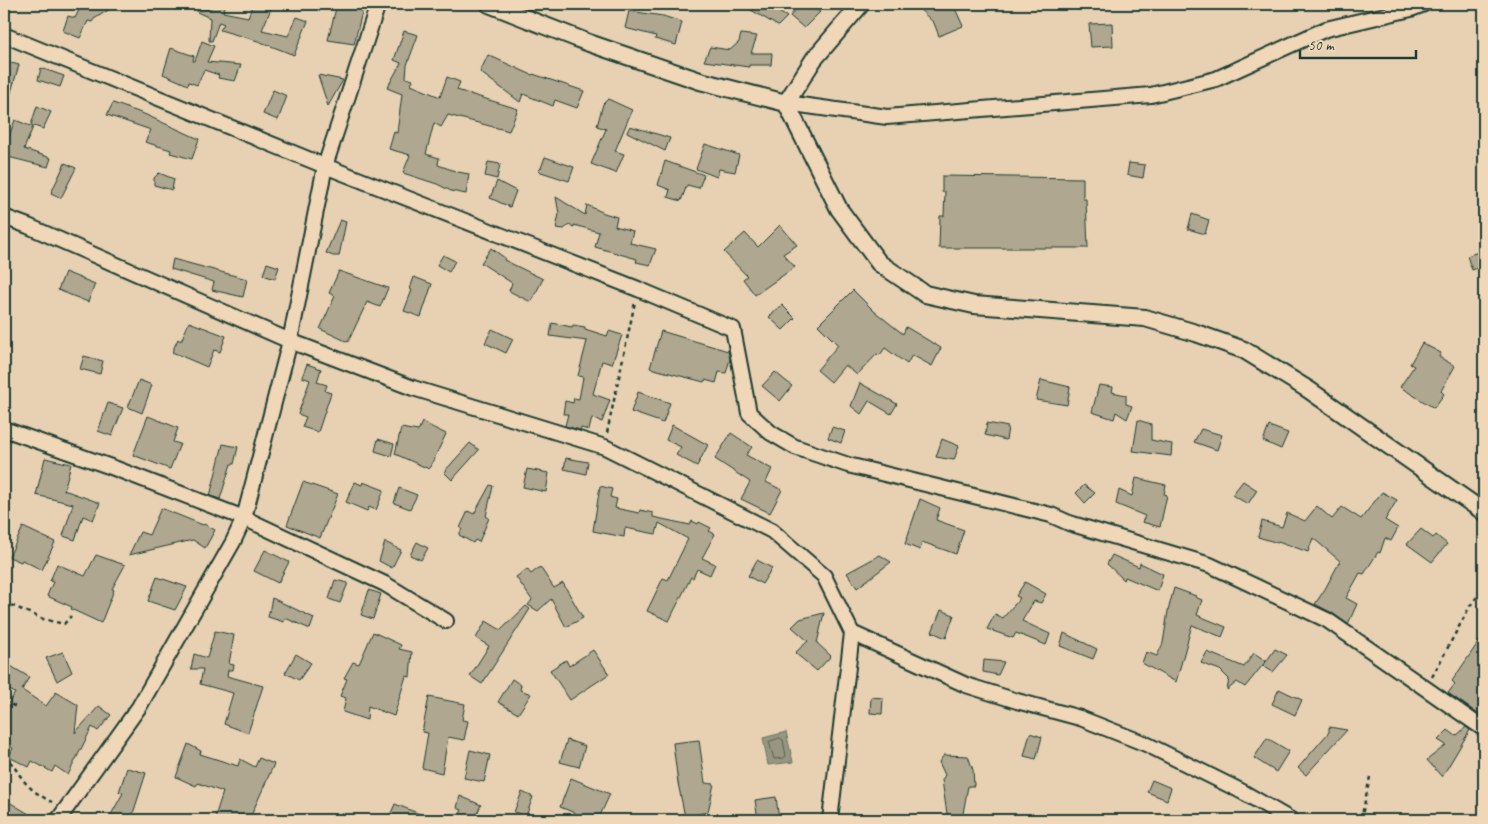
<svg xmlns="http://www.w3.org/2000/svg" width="1488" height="824" font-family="Caveat,sans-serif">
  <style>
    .water { fill: #989680; stroke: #687262 }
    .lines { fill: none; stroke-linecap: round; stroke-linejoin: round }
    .shore { stroke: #4f6152; stroke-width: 1 }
    .building { fill: #afa78f; stroke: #1f3d34 }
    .minor-casing { stroke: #1f3d34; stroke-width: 18 }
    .tertiary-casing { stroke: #1f3d34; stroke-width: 20 }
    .path { stroke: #1f3d34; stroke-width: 2.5; stroke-dasharray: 4 4; stroke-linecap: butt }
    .minor { stroke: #efd7b7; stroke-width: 14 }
    .tertiary { stroke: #efd7b7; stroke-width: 16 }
  </style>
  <rect width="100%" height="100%" fill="#e7d1b2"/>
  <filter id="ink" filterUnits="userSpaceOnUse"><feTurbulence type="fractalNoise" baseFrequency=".02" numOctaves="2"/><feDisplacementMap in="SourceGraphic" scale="10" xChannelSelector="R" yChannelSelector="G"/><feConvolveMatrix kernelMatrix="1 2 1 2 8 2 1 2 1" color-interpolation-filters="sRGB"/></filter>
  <g filter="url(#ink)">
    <path class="water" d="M786,732L793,762L768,765L763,738Z"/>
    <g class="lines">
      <path class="shore" d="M780,738L783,740L786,756L784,758L774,759L769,742Z"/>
    </g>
    <path class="building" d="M82,4H118L94,19L92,22L88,21L80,38L63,31L68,16L75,18Z
      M211,4H226L223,12L248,17L253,4H273L262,30L288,36L297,17L308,21L294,55L258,41L220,30L224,24L219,22L212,41H209L210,18L197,12L199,7L210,10Z
      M337,4H364L354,44L328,40Z
      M741,4H766L787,17L778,26Z
      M800,4H804L820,12L804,28L790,16Z
      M914,4H953L963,26L939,36L934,23Z
      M629,11L663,16L682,22L676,45L655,39L656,36L625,28Z
      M1112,23L1113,46L1091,47L1089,24Z
      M404,31L418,35L407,65L406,78L413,80L411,85L440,97L447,77L460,82L457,90L518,109L509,131L448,115L441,127L434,123L426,154L439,158L438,165L458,172L469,174L466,194L451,191L437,184L403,173L410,155L389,149L394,132L397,133L402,94L387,88L401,63L394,60Z
      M741,34L757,36L751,53H772L771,65H749V67L704,61L710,47L730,50L739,42Z
      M202,41L214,46L207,62L241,65L235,81L218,78L219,75L204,70L197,85L189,82L188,85L163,74L171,48L194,56L193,61H195Z
      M488,55L532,75L533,74L584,91L577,108L555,100L553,106L523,94L520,102L480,72Z
      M4,61L19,65L7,106H4Z
      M41,68L64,76L60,87L38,80Z
      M318,75L343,80L328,106Z
      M273,90L287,96L278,120L263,114Z
      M608,99L632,110L615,151L624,154L616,173L591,164L606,129L597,126L603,104Z
      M113,103L144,114L199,139L192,159L170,153L171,150L145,142L151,130L107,115Z
      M37,106L51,112L43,129L31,125Z
      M15,120L33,127L24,149L51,158L48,167L4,156V150Z
      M630,126L670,138L665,151L627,132Z
      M705,144L739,155L735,172L719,169L717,177L696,169Z
      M545,157L574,167L569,181L538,171L541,168Z
      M665,161L704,175L699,188L687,185L681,201L668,197L670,190L658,185Z
      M488,162L500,164L497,179L485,176Z
      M65,163L76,168L61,198L51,193Z
      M1129,163L1145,165L1143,178L1127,175Z
      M159,173L174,179L172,190L154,185V178Z
      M942,176L1083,178V199H1086L1088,248H939L940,216H944L945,192H942Z
      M497,181L516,191L510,207L490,198Z
      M556,197L585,215L587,205L604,213L617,217L615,226L633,231L630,243L656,249L650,265L636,262L637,259L595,247L599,232L574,225V227L569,225L564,229L556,228L559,214Z
      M1192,214L1209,220L1205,234L1188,229Z
      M340,220L346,222L339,256H333L326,253Z
      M780,225L797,245L783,254L795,267L755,295L743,279L747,276L724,252L745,233L758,247Z
      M491,248L505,258L504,260L543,279L531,302L509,291L512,283L481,263Z
      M1484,250V266L1472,270L1467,256Z
      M443,255L455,261L449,272L437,265Z
      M173,259L247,279L243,297L212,290L214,282L171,269Z
      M267,263L279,267L275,279L263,275Z
      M339,271L388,288L380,307L367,302L348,342L320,329L335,296L329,293Z
      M65,272L95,284L88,302L58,290Z
      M414,277L432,284L421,317L404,311L412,290L410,289Z
      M853,290L874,311L903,334L906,327L941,348L932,366L912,355L907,364L885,348L880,355L877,354L857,375L845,365L831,382L817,370L838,345L818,325Z
      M782,305L795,318L783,330L769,317Z
      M189,322L226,336L220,352L214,350L207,367L172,352L178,339L181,341Z
      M552,323L572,327L573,325L585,327V329L607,336L609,331L622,335L612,364L602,361L593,394L610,400L602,422L592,418L589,430L581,428L580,430L565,426L568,414H563L565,401L573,403L574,398L579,399L583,377L578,376L587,341L550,336Z
      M492,329L513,339L506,353L485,343Z
      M661,331L728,351L730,359L726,373L719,372L716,383L705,380L704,382L650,368Z
      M1422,343L1441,353L1439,357L1455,366L1441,391L1444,394L1434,408L1400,387L1414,366L1410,364Z
      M84,356L103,361L100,374L80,369Z
      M307,364L321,369L317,382L327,385L325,391L331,393L318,432L302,427L306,417L298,414L310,380L302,377Z
      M775,372L792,386L780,401L762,386Z
      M139,380L152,385L142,413L128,407Z
      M1041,380L1070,387L1067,405L1036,400Z
      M860,383L897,404L891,414L869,401L861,414L851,406Z
      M1099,385L1113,387L1112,392L1126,395V404L1132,406L1127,419L1116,412L1114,419L1092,412Z
      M638,392L670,403L663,423L631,412Z
      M108,403L123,408L112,436L98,431Z
      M148,416L178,428L173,442L180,444L170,469L133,455Z
      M1138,420L1151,424V440L1172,444L1171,456L1133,451Z
      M422,422L446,434L429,469L395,454L401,428L418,431Z
      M987,423L1008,427L1006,440L985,435Z
      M672,425L708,445L697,466L676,455L681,447L666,440Z
      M1269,426L1288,433L1281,449L1263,441Z
      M832,427L845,431L841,443L828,438Z
      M1201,429L1222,435L1217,450L1194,442Z
      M731,433L752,447L746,455L772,469L766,482L782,490L770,513L741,499L750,482L715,459Z
      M378,439L394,444L391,456L375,451Z
      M942,439L959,446L954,460L936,457Z
      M470,443L479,450L452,480L444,472Z
      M223,444L238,447L234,464H231L220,499L210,496Z
      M45,458L71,464L64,490L100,503L93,520L83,516L75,540L63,536L73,504L36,495Z
      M566,458L588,462L586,474L564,469Z
      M527,469L549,473L546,492L523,487Z
      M1136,478L1166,485L1164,494L1167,495L1160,527L1142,522L1145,516L1116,504L1119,490L1132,496Z
      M1243,481L1257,490L1248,504L1232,495Z
      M303,482L338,494L320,538L287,525Z
      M355,482L362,485L363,482L384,490L376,510L369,507L367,511L346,502Z
      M490,485L493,486L486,516L489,518L479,542L475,540L473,543L459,535L462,529L460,528L468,511L474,514Z
      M1084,485L1095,493L1085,503L1076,493Z
      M600,486L612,489L610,497L617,499L615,508L639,513L640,510L653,513V517L690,525L692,521L698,524L699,522L711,528L709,531L715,534L702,558L715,564L710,575L697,569L693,578L691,577L669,621L647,611L663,578L668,580L688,539L659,523L656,534L625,528L624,537L593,531Z
      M399,488L417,495L410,509L394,503Z
      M1382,492L1397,500L1385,520L1398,528L1391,541L1385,538L1380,553L1378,552L1364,574L1360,573L1346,598L1357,604L1348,624L1332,613L1315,604L1325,589L1340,561L1313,538L1308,552L1278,541V543L1258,537L1262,521L1282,527L1287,513L1305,521L1317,506L1332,519L1342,507L1361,519Z
      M920,499L940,508L936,520L964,530L956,554L922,542L920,550L905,544Z
      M161,508L203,525L204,524L215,530L205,548L193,540L129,555L140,532L149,535Z
      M23,527L55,542L42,570L22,560L21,562L9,557Z
      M1421,529L1433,538L1436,535L1447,544L1432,562L1407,544Z
      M385,542L401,550L392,568L379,561Z
      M417,542L428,548L421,560L410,555Z
      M265,550L289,562L278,583L254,571Z
      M96,555L125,565L112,589L114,590L101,623L71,609L72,607L47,596L53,582L50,581L57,564L85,576Z
      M880,555L891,562L857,588L847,573Z
      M1112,555L1139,567L1140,563L1163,574L1158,591L1125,577L1124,580L1107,564Z
      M757,560L772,568L762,584L748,576Z
      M540,567L554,588L563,583L583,618L566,627L551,599L538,611L528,605L532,600L516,577L527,569L531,574Z
      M157,577L187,587L175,610L148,601Z
      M335,580L348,583L340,603L329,599Z
      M1025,582L1046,594L1041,603L1034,601L1022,621L1050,634L1046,645L1016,633L1013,638L987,629L995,614L1003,618L1020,598L1016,596Z
      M1174,588L1196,596L1195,597L1202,600L1197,615L1226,627L1222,637L1192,625L1176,682L1142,663L1146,652L1157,656L1163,643L1168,611Z
      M369,590L381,594L373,619L361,615Z
      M272,598L314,618L310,629L285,618L284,622L268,617Z
      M526,606L530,609L482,684L470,676L489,646L476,638L486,621L501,630Z
      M941,610L954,615L946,638L932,632Z
      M824,613L817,643L831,656L817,671L795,653L808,641L792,627L800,619Z
      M215,631L234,635L229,664L234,665L233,670H228L227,676L263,686L248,733L224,724L233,693L200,684L203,669H191L194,654L207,658Z
      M373,632L401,645L399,649L412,652L410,677L406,676L394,716L368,706L367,720L343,712L346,698L340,696L347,679L344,678L353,662L359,664Z
      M1064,633L1097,649L1093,659L1060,646Z
      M1484,634V718L1448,693L1455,684L1452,681Z
      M1275,649L1287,655L1273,672L1263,666Z
      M593,650L609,674L570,700L550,670L566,660L569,666Z
      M63,652L72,672L57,681L46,658Z
      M1207,652L1244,667L1254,653L1266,661L1245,687L1237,682L1227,690L1229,679L1220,670L1201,663Z
      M296,654L311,663L299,680L285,673Z
      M984,660L1004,662L998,675L983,672Z
      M4,662L29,677L22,690L46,706L56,692L78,705L75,733L99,706L111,715L98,731L92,727L68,775L55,766L52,772L32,761L29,767L9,757L13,748L4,742V710L15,693L4,687Z
      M512,679L521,685L520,690L531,694L518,714L498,702Z
      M1279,689L1302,700L1295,715L1272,704Z
      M429,697L465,704L462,720L468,721L464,740L448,737L442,773L422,768L428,733L422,732Z
      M871,697L883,698L882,714L870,713Z
      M1329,727L1347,730L1306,775L1298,768L1329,732Z
      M1466,727L1470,730L1442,777L1427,760L1446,745L1438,740L1448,730L1456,736Z
      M1030,733L1042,737L1036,759L1024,756Z
      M1267,738L1289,751L1276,772L1254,758Z
      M567,740L585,746L579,767L560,762Z
      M699,740L705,783L714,784L708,812L685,817L678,783L673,743Z
      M188,744L201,751L200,754L238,766L240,759L255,767L259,758L274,764L249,820H214L223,792L198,783L196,786L176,777Z
      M470,750L490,755L484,782L464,778Z
      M944,755L968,756L973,770L974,786H968L962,819L947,814L942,780L945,775L939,762Z
      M127,768L146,773L131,820H108L123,793L119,792Z
      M571,778L610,794L598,820H583L585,817L560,807Z
      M1152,780L1171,788L1167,800L1147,792Z
      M522,792L533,797L526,816L514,812Z
      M460,796L481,805L474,820H457L462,810L457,808Z
      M776,797L779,820H758L755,800Z
      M4,799L39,820H4Z
      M395,804L435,820H388Z"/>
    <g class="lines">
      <g class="minor-casing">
        <path id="minor" d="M4,35L325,166L638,289L733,329L749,413L771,433L795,447L848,465L1051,515L1069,523L1210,565L1327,620L1484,729
          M786,103L887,117L1151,95L1216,79L1326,29L1411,9L1424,4
          M4,217L28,226L290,341L413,388L605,447L772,531L824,576L852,633L966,685L1017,701L1080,718L1146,744L1241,791L1291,820
          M4,429L114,468L244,518L385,584L446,621
          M58,820L139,707L233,542L244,518L290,341L325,166L378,4
          M830,820L852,633"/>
      </g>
      <g class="tertiary-casing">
        <path id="tertiary" d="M489,4L589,43L700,81L786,103L814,59L861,4
          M786,103L839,209L879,263L925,294L974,305L1145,318L1196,333L1244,350L1309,390L1484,512"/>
      </g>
      <path class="path" d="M607,433L635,302
        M4,602L43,619L64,624L71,616
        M1432,677L1470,606L1484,588
        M4,701L18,708
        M4,756C13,763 17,772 24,781C31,790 42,797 52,802
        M1361,820L1370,777"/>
      <use href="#minor" class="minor"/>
      <use href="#tertiary" class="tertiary"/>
    </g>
  </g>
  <rect width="1488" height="824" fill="none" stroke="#efd7b7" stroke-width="20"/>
  <rect x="10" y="10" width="1468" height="804" fill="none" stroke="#1f3d34" stroke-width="2" filter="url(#ink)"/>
  <path d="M1300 50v8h116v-8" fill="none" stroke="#1f3d34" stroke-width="2.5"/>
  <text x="1308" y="50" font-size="15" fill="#1f3d34" stroke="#efd7b7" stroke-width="4" paint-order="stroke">50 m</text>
</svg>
